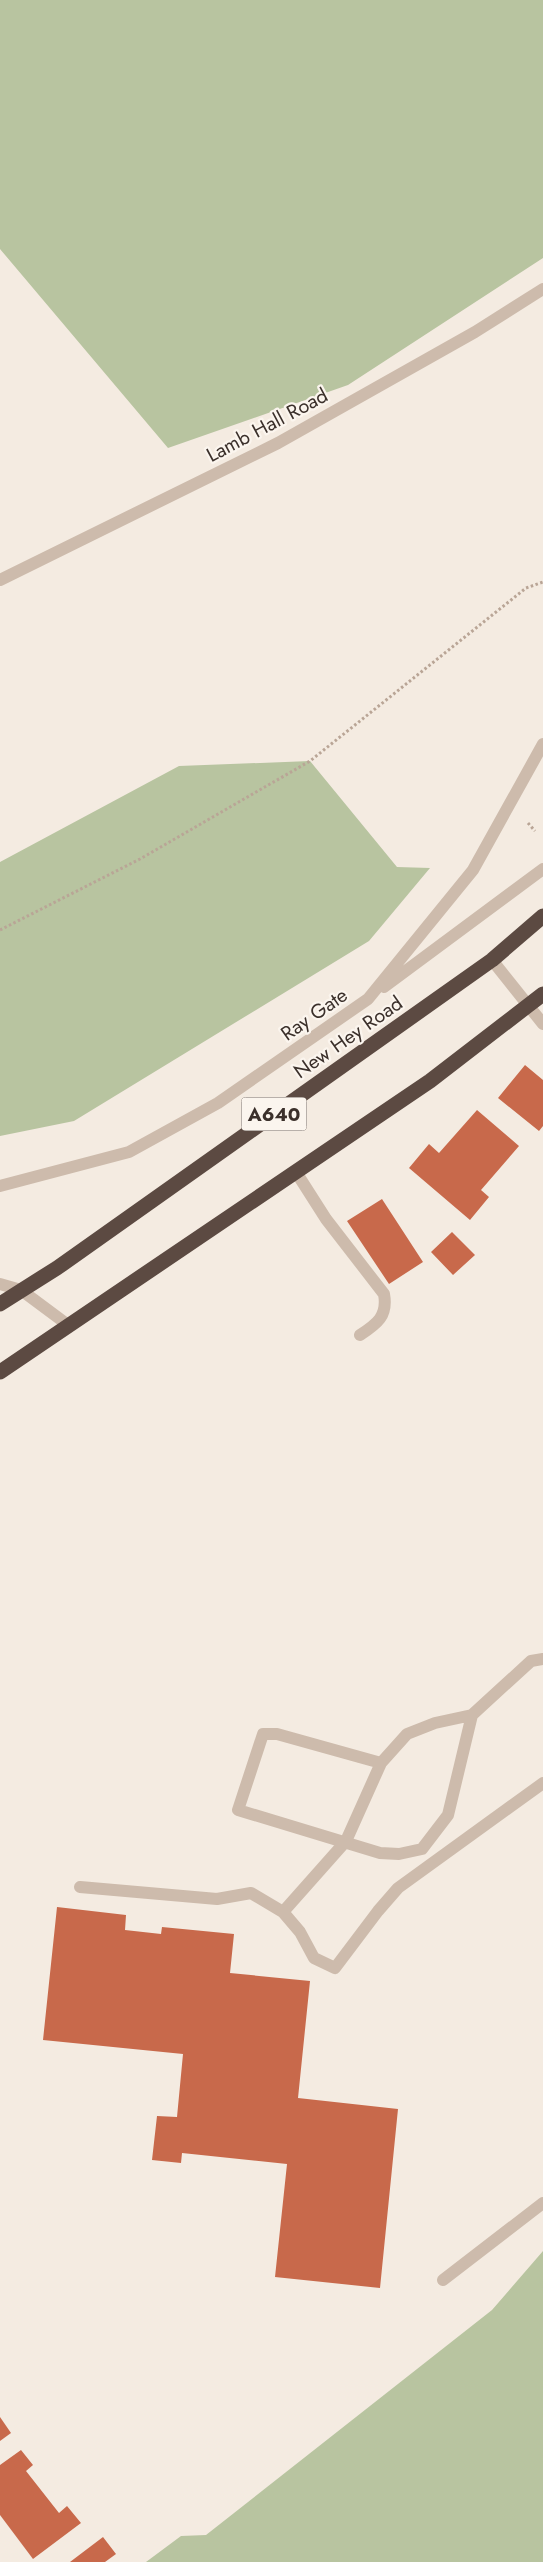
<svg xmlns="http://www.w3.org/2000/svg" width="543" height="2562" font-family="Jost,sans-serif">
  <style>
    .green { fill: #b8c4a0 }
    .building { fill: #c8694b }
    .lines { fill: none; stroke-linecap: round; stroke-linejoin: round }
    .path { stroke: #b9a596; stroke-width: 3; stroke-dasharray: 2.5 2.5; stroke-linecap: butt }
    .minor { stroke: #cdbbac; stroke-width: 12 }
    .highway { stroke: #5c4a42; stroke-width: 15 }
    .labels { text-anchor: middle; stroke-width: 4.5; stroke-linejoin: round; paint-order: stroke }
    .shield { fill: #fbf5ee; stroke: #756b66; stroke-width: 1 }
    .shield-label { font-size: 19px; font-weight: bold; fill: #3b302b }
    .street-label { font-size: 20px; fill: #3b302b; stroke: #fbf5ee }
  </style>
  <rect width="100%" height="100%" fill="#f4ebe1"/>
  <path class="green" d="M0,0H543V258L348,385L168,448L0,249Z
    M310,761L397,867L430,868L369,941L74,1121L0,1136V862L179,766Z
    M543,2251V2562H146L181,2536L206,2535L492,2310Z"/>
  <path class="building" d="M525,1065L543,1080V1126L539,1131L498,1098Z
    M477,1110L519,1146L481,1190L489,1197L470,1220L409,1168L429,1144L439,1153Z
    M382,1199L423,1262L389,1284L347,1221Z
    M452,1232L475,1255L453,1275L431,1252Z
    M57,1907L126,1915L125,1930L161,1934L162,1927L234,1934L230,1973L310,1981L298,2098L398,2109L380,2288L275,2277L287,2164L182,2153L181,2163L152,2160L157,2116L177,2117L183,2054L43,2040Z
    M0,2417L11,2433L0,2441Z
    M21,2450L33,2465L26,2471L59,2513L67,2506L81,2523L33,2559L0,2515V2465Z
    M103,2537L116,2554L105,2562H70Z"/>
  <g class="lines">
    <path class="path" d="M528,823L535,831
      M0,930L140,859L310,761L526,588L543,582"/>
    <path class="minor" d="M0,580L278,443L475,332L543,289
      M492,960L543,1024
      M384,987L543,869
      M296,1172L326,1219L384,1294C388,1316 377,1324 360,1335
      M0,1186L129,1152L218,1103L368,999L473,870L543,744
      M0,1284L21,1290L68,1325
      M472,1715L448,1815L422,1849L399,1854L380,1853L238,1810L263,1734H277L381,1763L407,1734L435,1723L472,1715L531,1661L543,1659
      M80,1887L217,1899L251,1893L283,1912L300,1932L314,1958L335,1968L378,1911L398,1888L543,1783
      M283,1912L346,1841L381,1763
      M443,2280L543,2203"/>
    <path class="highway" d="M0,1304L57,1268L492,960L543,916
      M0,1372L430,1081L543,994"/>
  </g>
  <g class="labels">
    <rect class="shield" x="241.5" y="1097.5" width="65" height="33" rx="4"/>
    <g class="shield-label">
      <text x="274" y="1121">A640</text>
    </g>
    <g class="street-label">
      <text transform="translate(267 425) rotate(-28)" y="7">Lamb Hall Road</text>
      <text transform="translate(314 1014) rotate(-35)" y="7">Ray Gate</text>
      <text transform="translate(348 1037) rotate(-35)" y="7">New Hey Road</text>
    </g>
  </g>
</svg>
